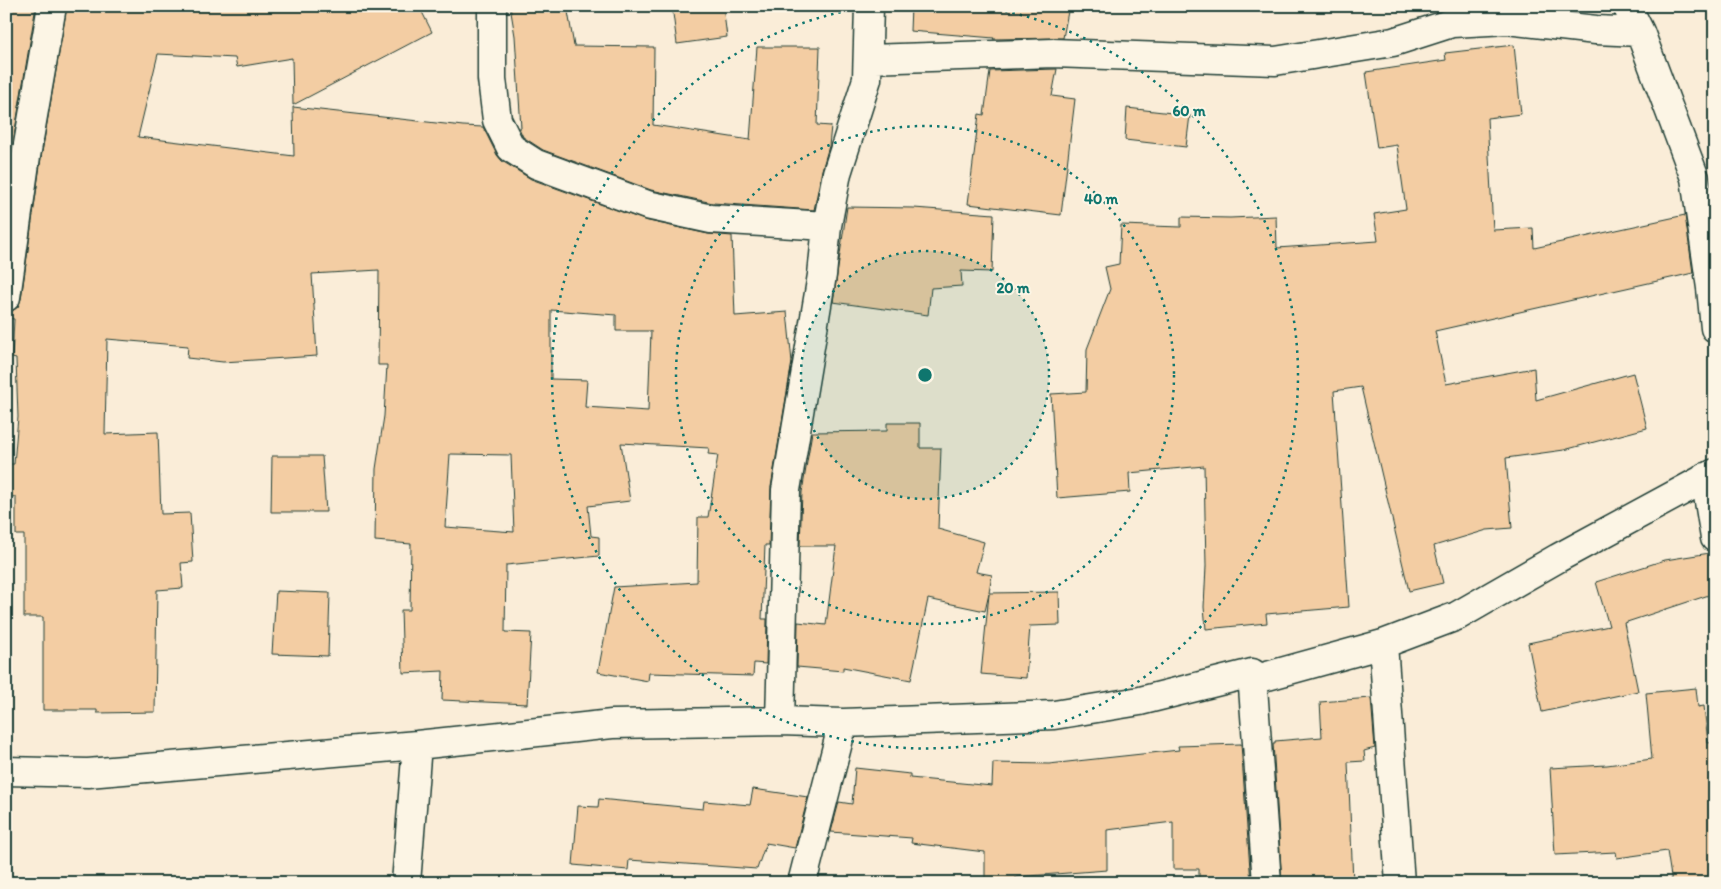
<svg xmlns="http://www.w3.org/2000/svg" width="1721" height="889" font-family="Itim,sans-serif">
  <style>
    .building { fill: #f3cda3; stroke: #1f3d34; fill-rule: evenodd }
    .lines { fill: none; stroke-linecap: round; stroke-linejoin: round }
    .minor-casing { stroke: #1f3d34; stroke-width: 31 }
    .minor { stroke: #fcf5e5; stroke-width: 28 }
    .ring { fill: none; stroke: #0f766e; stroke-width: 2.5; stroke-dasharray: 2.5 5 }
    .centre { fill: #0f766e; stroke: #fcf5e5; stroke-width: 2.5 }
    .ring-label { font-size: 15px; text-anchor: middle; font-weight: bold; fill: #0f766e; stroke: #fcf5e5; stroke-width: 4; stroke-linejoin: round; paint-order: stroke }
  </style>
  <rect width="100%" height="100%" fill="#faedd8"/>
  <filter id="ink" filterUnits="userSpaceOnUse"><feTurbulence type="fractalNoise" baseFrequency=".02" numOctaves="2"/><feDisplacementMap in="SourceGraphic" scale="10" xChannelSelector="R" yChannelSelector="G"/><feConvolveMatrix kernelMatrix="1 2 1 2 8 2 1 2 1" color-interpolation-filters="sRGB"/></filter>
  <g filter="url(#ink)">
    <path class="building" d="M6,6H36L6,184Z
      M67,6H419L432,32L293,105L292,58L237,67L235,58L158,54L138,137L294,156L293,107L463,126L483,127L497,155L502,161L531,179L644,220L708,234L732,236L735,316L787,312L792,362L771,487L769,545H765L762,619H767L766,664L754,663L753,676L649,673L648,681L598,672L614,587L697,582L698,517H708L718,455L708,454L709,448L621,443L630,501L588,506L591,536L599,537V556L506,565L505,632L531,633L527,704L442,700L443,671L403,673L401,610H410L411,544L375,541L376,469L384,416L387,365H378L379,270L312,274L317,356L223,362L187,358L188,346L107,339L105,434L158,432L161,514L190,513L193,562L181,563L183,588L157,590L155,712L97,713V710H43V617H24V535H16V497L6,496L9,464H14L18,417L16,359L12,358L14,319L6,318V312L12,311L18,307L21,299L41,158ZM551,310L616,315V331H651L648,411L585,407L587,380L551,379ZM450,454L511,455L514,532L445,527Z
      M510,6H567L574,46L654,47L653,125L750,140L757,47H820L817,125L831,126L829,146L822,170L814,210L713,203L651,190L543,150L523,137L519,128H521L515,36Z
      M672,6H723L727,37L677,44Z
      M911,6H1069L1063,38L993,39L994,38L910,31Z
      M1514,45L1521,114L1487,118L1493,230L1533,228L1534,248L1685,215L1693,273L1435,331L1446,384L1534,368L1536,400L1633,373L1647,428L1564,450L1506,458L1512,528L1487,530L1434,546L1443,583L1409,591L1361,387L1334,391L1349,607L1266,614L1267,623L1206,629L1204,607L1206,566L1204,466L1129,473L1130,492L1057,498L1051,394L1086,392L1087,349L1110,289L1105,267L1119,264L1121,225L1181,227V217L1230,218L1276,216L1277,248L1378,241L1374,214L1406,209L1397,145L1377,148L1366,72L1446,60L1445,53Z
      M1057,69L1052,96L1075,99L1061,215L968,204L979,114L984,115L990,71Z
      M1127,108L1190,115L1186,147L1125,140Z
      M847,207L914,208L994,214L992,272L961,271L962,286L931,288L928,315L833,302Z
      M887,423H920V448H941L938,529L984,542L976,572L992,575L989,593L1059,592L1060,625L1030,626L1026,678L981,674L989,594L985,611L928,599L911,680L843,667V671L797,667L798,622L826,625L836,546H800L802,492L812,432L887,431Z
      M272,456H322L326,512H271Z
      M1710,553L1715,581V593L1624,623L1638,691L1542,712L1528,643L1609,626L1596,582L1665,560Z
      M276,591L330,593L328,656L272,654Z
      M1696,688L1698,707L1704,706L1708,743L1715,742V883H1672L1667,851L1617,858L1616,852L1555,855L1550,768L1607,765L1652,759L1646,693Z
      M1371,698L1375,748L1364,751L1365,761L1348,762L1353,883H1282L1273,743H1275V741L1322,737L1320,702Z
      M1241,744L1251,883H1199V869H1173V822L1107,830V870L1016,877V883H985V852L911,843L912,838L831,832L839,802L852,804L855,768L910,774V778L992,786L993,763L1049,764L1179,750L1178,746Z
      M753,789L808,797L795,848L766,843L757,869L629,860L628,870L573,865L578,806L598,807L599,799L703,809L704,801L750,805Z"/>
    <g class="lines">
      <g class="minor-casing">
        <path id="minor" d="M492,6V79L497,120L511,148L536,164L647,205L711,219L827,226
          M1627,6L1640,32
          M868,59L1053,53L1275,61L1393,42L1452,23L1507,20L1596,30L1640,32L1695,178L1711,288L1715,328
          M6,297L26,156L52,6
          M1705,477L1715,538
          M1383,644L1400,883
          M1252,673L1267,883
          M780,721L786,490L822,275L827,226L837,173L867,79L869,6
          M6,771L88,773L417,745L612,724L780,721L843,723L1054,715L1140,701L1252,673L1260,678L1383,644L1457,616L1558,558L1715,473
          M406,883L417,745
          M802,883L843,723"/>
      </g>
      <use href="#minor" class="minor"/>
    </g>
  </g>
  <circle cx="925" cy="375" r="124" fill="#0f766e" fill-opacity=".12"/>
  <g class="ring">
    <circle cx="925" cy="375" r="124"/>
    <circle cx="925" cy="375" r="249"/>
    <path d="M983 7A373 373 0 1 1 867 7"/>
  </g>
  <circle cx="925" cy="375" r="8" class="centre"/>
  <g class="ring-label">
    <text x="1189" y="116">60 m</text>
    <text x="1101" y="204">40 m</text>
    <text x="1013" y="293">20 m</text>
  </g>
  <rect width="1721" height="889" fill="none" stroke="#fcf5e5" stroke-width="25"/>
  <rect x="12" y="12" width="1696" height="864" fill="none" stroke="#1f3d34" stroke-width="2" filter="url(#ink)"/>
</svg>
